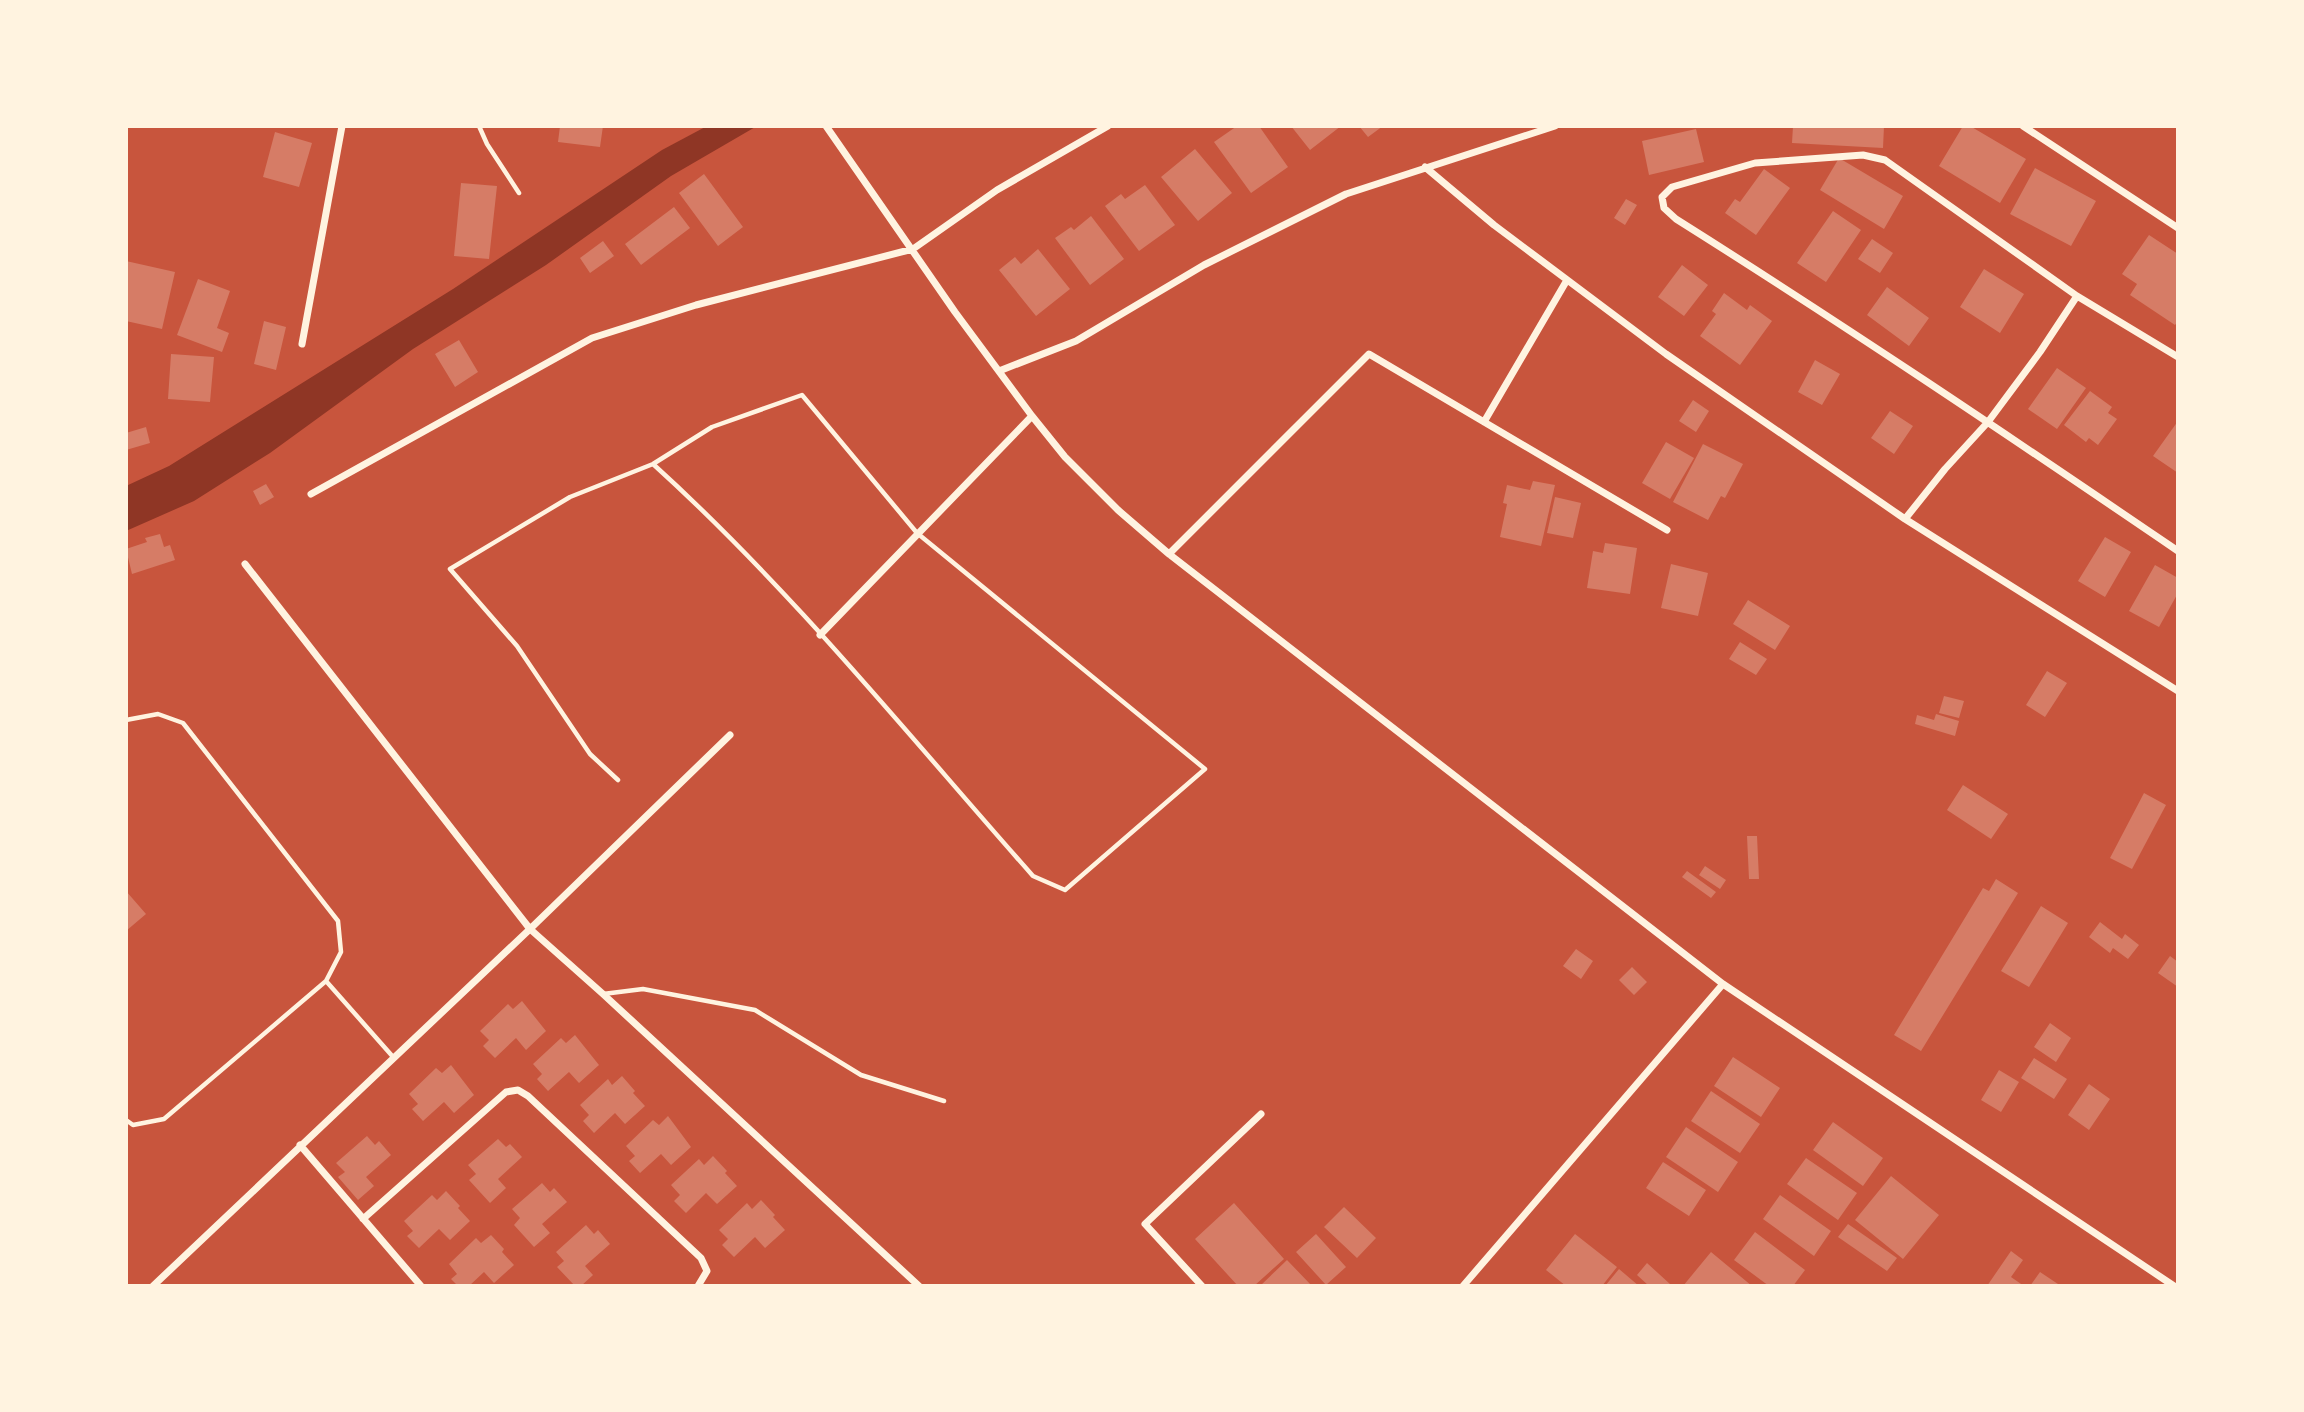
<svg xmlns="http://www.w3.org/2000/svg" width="2304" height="1412" font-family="'Space Grotesk',sans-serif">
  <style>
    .water { fill: #8f3625 }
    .building { fill: #d67c66 }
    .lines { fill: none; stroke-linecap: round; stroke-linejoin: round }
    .service { stroke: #fff3e0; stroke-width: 4.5 }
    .minor { stroke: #fff3e0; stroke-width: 7 }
  </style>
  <rect width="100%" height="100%" fill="#c8553d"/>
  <path class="water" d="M707,126H757L671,176L546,265L413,349L270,453L194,501L126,531V486L169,466L453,289L662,150Z"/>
  <path class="building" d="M560,126H603L600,147L558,142Z
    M1237,126H1259L1288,167L1251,193L1214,142Z
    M1291,126H1341L1310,150Z
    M1359,126H1383L1368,137Z
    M1793,126H1884L1883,148L1792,143Z
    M1963,126H1970L2026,159L2000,203L1939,166Z
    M1696,129L1704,162L1649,175L1642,141Z
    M275,132L312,143L299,187L263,177Z
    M1195,149L1232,193L1198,221L1161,177Z
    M1839,158L1903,196L1884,229L1820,190Z
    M2035,168L2096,201L2071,246L2010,214Z
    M1764,169L1790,188L1756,235L1725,213L1735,199L1740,202Z
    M704,174L743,227L718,246L679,193Z
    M461,183L497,186L489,259L454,256Z
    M1145,185L1175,225L1139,251L1105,206L1121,194L1125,199Z
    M1626,199L1637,205L1625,225L1614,218Z
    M674,207L690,228L641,265L625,244Z
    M1833,211L1861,230L1826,282L1797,263Z
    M1091,216L1124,259L1090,285L1055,238L1071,227L1074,230Z
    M2149,235L2178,254V321L2175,325L2130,295L2137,284L2122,274Z
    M1872,239L1893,253L1880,273L1858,259Z
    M603,241L614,256L590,273L580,258Z
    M1038,249L1070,289L1036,316L999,270L1015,257L1021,264Z
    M126,261L175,272L162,329L126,321Z
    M1682,265L1708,285L1684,316L1658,297Z
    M1984,269L2024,294L2000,333L1960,307Z
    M198,279L230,291L217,328L229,333L222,352L177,335Z
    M1887,287L1929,318L1909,346L1867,315Z
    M1724,293L1747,310L1750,305L1772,321L1740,365L1700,336L1716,314L1712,311Z
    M264,321L286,327L276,370L254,364Z
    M459,340L478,372L455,387L435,354Z
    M171,354L214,357L210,402L168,399Z
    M1815,360L1840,374L1822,405L1798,392Z
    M2057,368L2086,388L2057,429L2028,409Z
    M2090,391L2112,407L2108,413L2117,419L2098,445L2089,438L2086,442L2064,425Z
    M1693,400L1709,411L1696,432L1679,421Z
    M1890,411L1913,426L1894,454L1871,438Z
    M2178,421V473L2153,456Z
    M146,427L150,443L126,450V433Z
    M1666,442L1694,458L1670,499L1642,483Z
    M1703,444L1743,464L1725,498L1721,496L1708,520L1673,502Z
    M1533,481L1555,485L1541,546L1500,537L1507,504L1503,503L1507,485L1530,490Z
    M266,484L274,497L260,505L253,491Z
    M1555,497L1581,503L1573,538L1547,533Z
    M160,534L164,547L170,545L175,560L132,574L126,549L147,542L145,538Z
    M2105,537L2131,552L2105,597L2078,581Z
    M1605,543L1637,548L1630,594L1587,588L1593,551L1603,553Z
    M1671,564L1708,573L1698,616L1661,608Z
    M2155,565L2178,578V593L2159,627L2129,611Z
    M1748,600L1790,626L1775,650L1733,624Z
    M1740,642L1767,659L1756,675L1729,659Z
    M2047,671L2067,683L2045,717L2026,705Z
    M1944,696L1964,701L1959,718L1939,713Z
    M1936,714L1959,721L1955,736L1915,724L1917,715L1934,720Z
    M1963,785L2008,814L1991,839L1947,810Z
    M2144,793L2166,805L2132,869L2110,858Z
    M1747,836H1757L1759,879H1749Z
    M1705,866L1726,880L1720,889L1699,875Z
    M1687,871L1716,892L1711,898L1682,877Z
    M1996,879L2018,893L1921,1051L1894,1035L1983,888L1989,891Z
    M126,891L146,914L126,931Z
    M2041,906L2068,923L2029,987L2001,971Z
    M2100,922L2122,939L2125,934L2139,945L2128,959L2113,948L2110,953L2089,937Z
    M1576,949L1593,961L1581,979L1563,966Z
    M2170,956L2178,962V987L2158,973Z
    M1632,967L1647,982L1634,995L1619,980Z
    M522,1001L546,1031L526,1050L516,1038L495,1058L483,1046L489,1040L480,1031L508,1004L513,1009Z
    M2050,1023L2071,1038L2056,1062L2034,1047Z
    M575,1035L599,1065L579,1083L569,1072L548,1091L537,1079L542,1074L533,1064L561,1038L566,1043Z
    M1733,1057L1780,1088L1761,1117L1714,1086Z
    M2034,1058L2067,1079L2054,1099L2021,1078Z
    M451,1065L474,1095L454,1113L444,1102L423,1121L412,1109L418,1104L409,1094L436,1068L442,1073Z
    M1999,1070L2019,1082L2001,1112L1981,1100Z
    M622,1076L635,1091L633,1093L645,1106L625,1124L615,1113L594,1133L583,1121L589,1115L580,1105L608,1079L612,1085Z
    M2089,1084L2110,1099L2089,1130L2068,1115Z
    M1711,1091L1760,1124L1740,1153L1691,1121Z
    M668,1116L691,1147L671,1165L661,1154L640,1173L629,1161L635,1156L626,1146L653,1120L659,1125Z
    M1833,1122L1883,1158L1863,1186L1813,1150Z
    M1686,1127L1738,1162L1718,1192L1666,1157Z
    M367,1136L375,1145L379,1141L391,1155L366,1177L374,1186L358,1200L338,1177L345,1172L336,1163Z
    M498,1139L506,1147L510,1144L522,1157L498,1179L506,1188L490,1203L469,1180L476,1174L468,1165Z
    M713,1156L727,1171L725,1173L737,1186L717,1204L706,1193L686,1213L674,1201L680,1195L671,1185L699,1159L704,1165Z
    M1806,1158L1857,1193L1838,1220L1787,1184Z
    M1663,1162L1706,1190L1689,1216L1646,1188Z
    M1891,1176L1939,1215L1903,1259L1855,1220Z
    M542,1183L550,1192L554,1188L567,1202L542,1224L550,1233L534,1247L514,1225L520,1218L512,1209Z
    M446,1191L460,1206L458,1208L470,1221L450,1240L439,1229L419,1248L407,1236L413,1231L404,1221L432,1195L437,1200Z
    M1780,1195L1831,1231L1814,1256L1763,1219Z
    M761,1200L775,1215L773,1217L785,1230L765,1248L755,1237L734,1257L722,1245L728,1239L719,1230L747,1203L752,1209Z
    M1234,1203L1284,1259L1254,1286H1238L1195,1239Z
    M1344,1207L1376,1238L1357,1258L1324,1227Z
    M1848,1224L1897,1258L1887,1271L1838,1237Z
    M586,1225L594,1234L598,1230L610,1244L585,1266L593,1275L581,1286H575L557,1267L564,1261L556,1252Z
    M1755,1232L1805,1270L1793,1286H1769L1734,1260Z
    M1316,1234L1346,1267L1326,1285L1296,1252Z
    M1575,1234L1617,1267L1602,1286H1566L1546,1270Z
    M491,1235L504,1249L502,1252L514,1265L494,1283L484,1272L469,1286H458L451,1279L457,1274L449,1264L476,1238L481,1243Z
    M2011,1251L2023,1260L2011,1277L2024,1286H1987Z
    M1711,1252L1752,1286H1683Z
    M1287,1260L1312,1286H1260Z
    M1647,1263L1670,1284L1667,1286H1649L1637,1275Z
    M1619,1269L1639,1286H1605Z
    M2040,1272L2061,1286H2030Z"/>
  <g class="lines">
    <path class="service" d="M479,126L487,144L519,193
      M126,720L158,714L183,723L338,921L341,952L326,981L164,1119L133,1125L126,1120
      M618,780L590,754L517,646L450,569L570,497L653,464L712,427L802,395L917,533L1205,769L1065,890L1033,876C909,736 791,589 653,464
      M326,981L394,1058
      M603,994L643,989L755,1010L861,1075L944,1101"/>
    <path class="minor" d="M826,126L955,312L1032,416L1065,457L1118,510L1169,554L1723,984L2174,1286
      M2023,126L2178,228
      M1425,167L1494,225L1666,354L1905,519L2178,691
      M302,344L342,126
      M2178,357L2077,296L1885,160L1863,155L1755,163L1672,187L1662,197L1664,208L1676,219C1846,326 2012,438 2178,551
      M999,371L1076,341L1204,265L1346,194L1555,126
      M1484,422L1567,280
      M311,494L592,338L696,305L913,249L997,190L1108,126
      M1905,519L1945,469L1988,422L2040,352L2077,296
      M1169,554L1369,354L1667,530
      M245,564L530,929L603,994L919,1286
      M820,635L1032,416
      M300,1145L421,1286
      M363,1219L506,1092L518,1090L528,1096L701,1258L707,1271L698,1286
      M153,1286L530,929L730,735
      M1202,1286L1145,1224L1261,1114
      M1463,1286L1723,984"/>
  </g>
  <rect width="2304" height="1412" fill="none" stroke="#fff3e0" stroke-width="256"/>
</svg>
